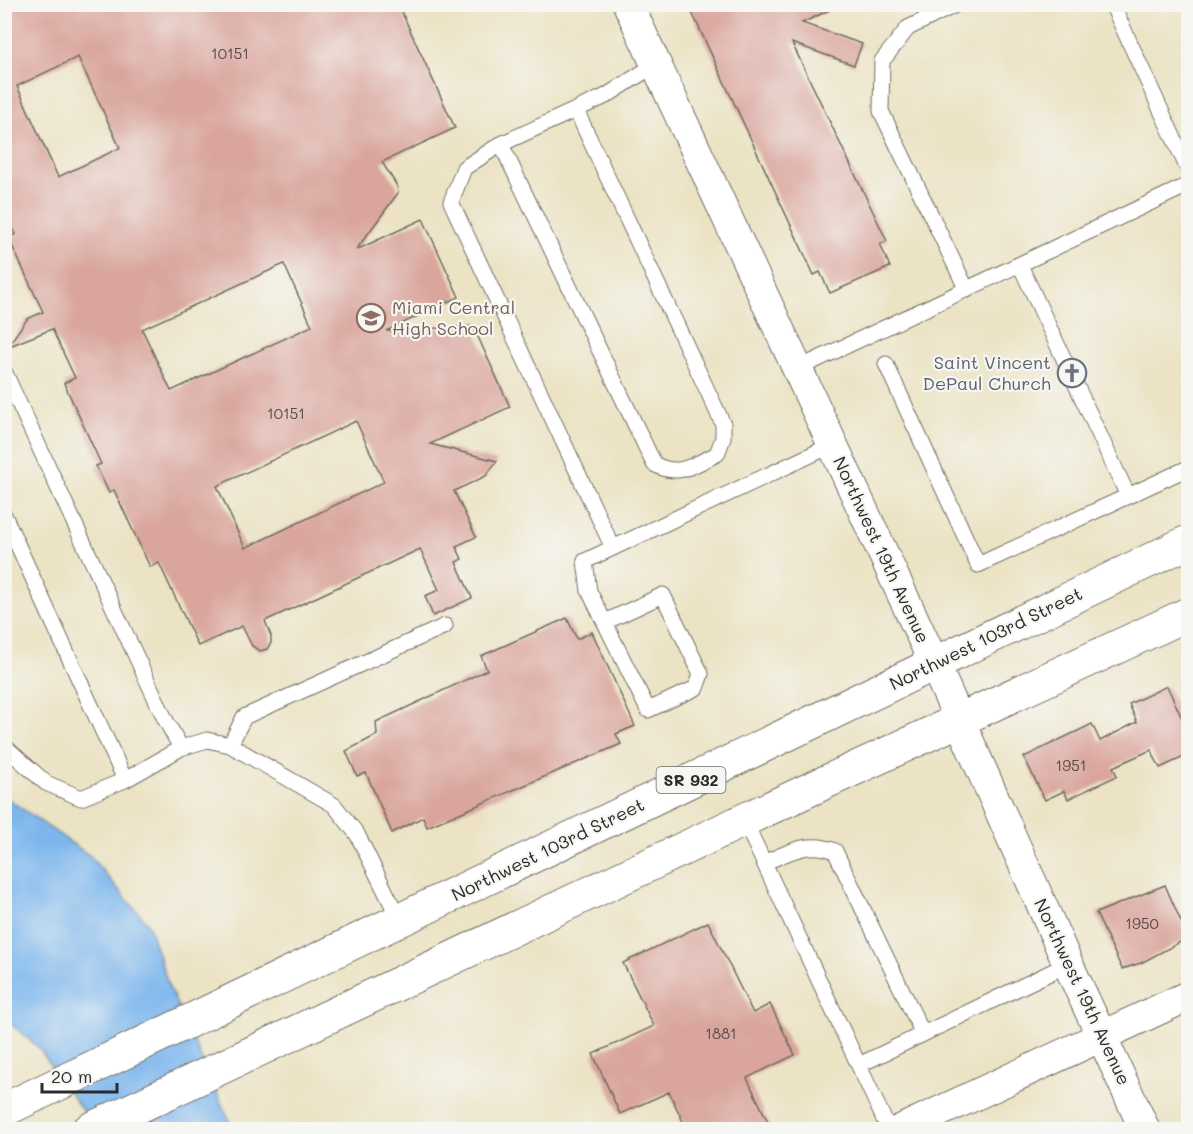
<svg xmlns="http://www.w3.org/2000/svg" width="1193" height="1134" font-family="Mali,sans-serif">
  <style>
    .water { fill: #7cb6ed; stroke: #54708c; stroke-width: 1.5 }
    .building { fill: #d9a59c; fill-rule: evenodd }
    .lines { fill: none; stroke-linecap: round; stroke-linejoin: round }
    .lane-casing { stroke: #6f6b61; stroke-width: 17 }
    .street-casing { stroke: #6f6b61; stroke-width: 32 }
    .primary-casing { stroke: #6f6b61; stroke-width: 35 }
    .lane { stroke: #fff; stroke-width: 15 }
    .street { stroke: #fff; stroke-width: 30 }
    .primary { stroke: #fff; stroke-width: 33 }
    .labels { text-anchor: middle; stroke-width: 4.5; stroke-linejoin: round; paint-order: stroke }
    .number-label { font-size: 15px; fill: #564a47 }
    .shield { fill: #f6f6f2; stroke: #686867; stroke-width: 1.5 }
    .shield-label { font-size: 16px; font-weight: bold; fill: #2b2b2b }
    .education-label { font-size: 18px; fill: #785e54; stroke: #f6f6f2; text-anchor: start }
    .worship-label { font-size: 18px; fill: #5b616d; stroke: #f6f6f2; text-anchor: end }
    .street-label { font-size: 18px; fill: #2b2b2b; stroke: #f6f6f2 }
  </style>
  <rect width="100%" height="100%" fill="#f6f6f2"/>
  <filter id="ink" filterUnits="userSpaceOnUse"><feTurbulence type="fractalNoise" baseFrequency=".0167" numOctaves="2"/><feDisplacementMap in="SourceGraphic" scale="12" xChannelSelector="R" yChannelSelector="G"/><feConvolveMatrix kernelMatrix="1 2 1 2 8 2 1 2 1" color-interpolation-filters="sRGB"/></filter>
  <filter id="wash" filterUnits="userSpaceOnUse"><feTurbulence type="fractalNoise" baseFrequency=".008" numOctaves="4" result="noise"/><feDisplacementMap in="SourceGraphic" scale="24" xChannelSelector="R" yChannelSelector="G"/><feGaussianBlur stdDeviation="1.35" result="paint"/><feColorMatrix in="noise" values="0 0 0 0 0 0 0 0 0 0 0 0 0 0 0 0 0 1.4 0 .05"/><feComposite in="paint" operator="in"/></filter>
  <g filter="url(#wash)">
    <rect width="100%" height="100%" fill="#ece3c5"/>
    <path class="water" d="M4,796L90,856L148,924L169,987L233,1129H95L39,1048L5,1019Z"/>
    <g id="blocks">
      <path class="building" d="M4,4H398L455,128L382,162L397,186L398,193L356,250L423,219L459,297L386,331L473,326L510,407L430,444L497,461L486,476L454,491L476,537L456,546L462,559L456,562L472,598L433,616L425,596L439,590L420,549L265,621L271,636V643L267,649L260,651L252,646L242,626L198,646L159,563L150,567L114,490L109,493L96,466L101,464L64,383L75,378L52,329L7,347L27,319L43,312L8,237L16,234L4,208ZM78,57L120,148L58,177L17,86ZM284,264L312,326L171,391L142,329ZM356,421L384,482L245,548L217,486Z
        M688,4H842L802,23L862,44L854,65L792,43L887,241L880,244L890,267L830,293L820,272L814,275Z
        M567,618L577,639L592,632L635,726L616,734L621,744L427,827L423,817L392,833L366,773L357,776L346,751L377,735L376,722L487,670L481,656Z
        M1167,686L1188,731V755L1160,768L1151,750L1113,767L1117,776L1068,799L1064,791L1045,800L1024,757L1092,724L1100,741L1137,722L1129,704Z
        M1165,885L1188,938L1141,963L1122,969L1096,913Z
        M708,922L753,1013L770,1004L795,1055L747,1078L772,1130H687L669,1092L620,1114L593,1054L654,1026L623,963Z"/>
    </g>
  </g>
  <g filter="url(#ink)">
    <use href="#blocks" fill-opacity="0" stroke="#6f6b61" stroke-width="1.5"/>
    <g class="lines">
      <g class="lane-casing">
        <path id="lane" d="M957,4L908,28L882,61L881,111L967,290
          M1112,4L1188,169
          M501,144L654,464C679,478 693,465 717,454L723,438V424L576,110
          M886,364L978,565L1128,496L1020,265
          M797,369L1188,185
          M4,371L165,719L181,748
          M1128,496L1188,468
          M4,515L125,780
          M613,548L451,202L464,168L501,144L606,96L656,64
          M605,622L663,595L701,674L696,688L648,710L589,591L585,561L832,445
          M4,746L46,783L81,798L125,780L181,748L207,740L230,745
          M744,820L889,1130
          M764,863C789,852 809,840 835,851L923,1034
          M400,921L357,834L334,805L230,745L244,717L445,626
          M859,1065L1068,964"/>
      </g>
      <g class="street-casing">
        <path id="street" d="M628,4L934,663L1068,964L1145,1130
          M900,1130L1188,996"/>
      </g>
      <g class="primary-casing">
        <path id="primary" d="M4,1110L1188,542
          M89,1130L744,820L1188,614"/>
      </g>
      <use href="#lane" class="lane"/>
      <use href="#street" class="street"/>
      <use href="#primary" class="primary"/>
    </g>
  </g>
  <defs>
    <g id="school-ring" transform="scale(1.5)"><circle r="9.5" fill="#f6f6f2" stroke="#8d6e63" stroke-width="1.5"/><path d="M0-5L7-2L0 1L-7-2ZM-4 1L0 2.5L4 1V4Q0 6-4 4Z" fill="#8d6e63"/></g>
    <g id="church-ring" transform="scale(1.5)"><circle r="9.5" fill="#f6f6f2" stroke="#6b7280" stroke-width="1.5"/><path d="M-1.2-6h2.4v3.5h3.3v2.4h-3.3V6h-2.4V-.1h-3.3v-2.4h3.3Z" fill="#6b7280"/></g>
  </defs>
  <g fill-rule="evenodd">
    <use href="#school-ring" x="371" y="318"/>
    <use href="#church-ring" x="1072" y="373"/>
  </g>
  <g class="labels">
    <g class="number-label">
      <text x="230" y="59">10151</text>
      <text x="286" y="419">10151</text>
      <text x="1071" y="771">1951</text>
      <text x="1142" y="929">1950</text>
      <text x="721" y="1039">1881</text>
    </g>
    <rect class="shield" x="656.5" y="767" width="69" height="26" rx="4.5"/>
    <g class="shield-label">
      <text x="691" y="786">SR 932</text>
    </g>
    <g class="education-label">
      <text x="392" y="314">Miami Central<tspan x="392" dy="21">High School</tspan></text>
    </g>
    <g class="worship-label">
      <text x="1051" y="369">Saint Vincent<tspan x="1051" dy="21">DePaul Church</tspan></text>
    </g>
    <g class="street-label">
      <text transform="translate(881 550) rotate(65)" y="6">Northwest 19th Avenue</text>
      <text transform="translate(986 639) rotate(-26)" y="6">Northwest 103rd Street</text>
      <text transform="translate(548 850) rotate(-26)" y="6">Northwest 103rd Street</text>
      <text transform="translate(1082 992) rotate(65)" y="6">Northwest 19th Avenue</text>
    </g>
  </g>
  <rect width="1193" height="1134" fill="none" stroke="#f6f6f2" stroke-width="24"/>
  <path d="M42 1083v9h75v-9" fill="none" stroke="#2b2b2b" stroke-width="3"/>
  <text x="51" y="1083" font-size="18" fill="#2b2b2b" stroke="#f6f6f2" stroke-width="4.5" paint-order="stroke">20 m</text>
</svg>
